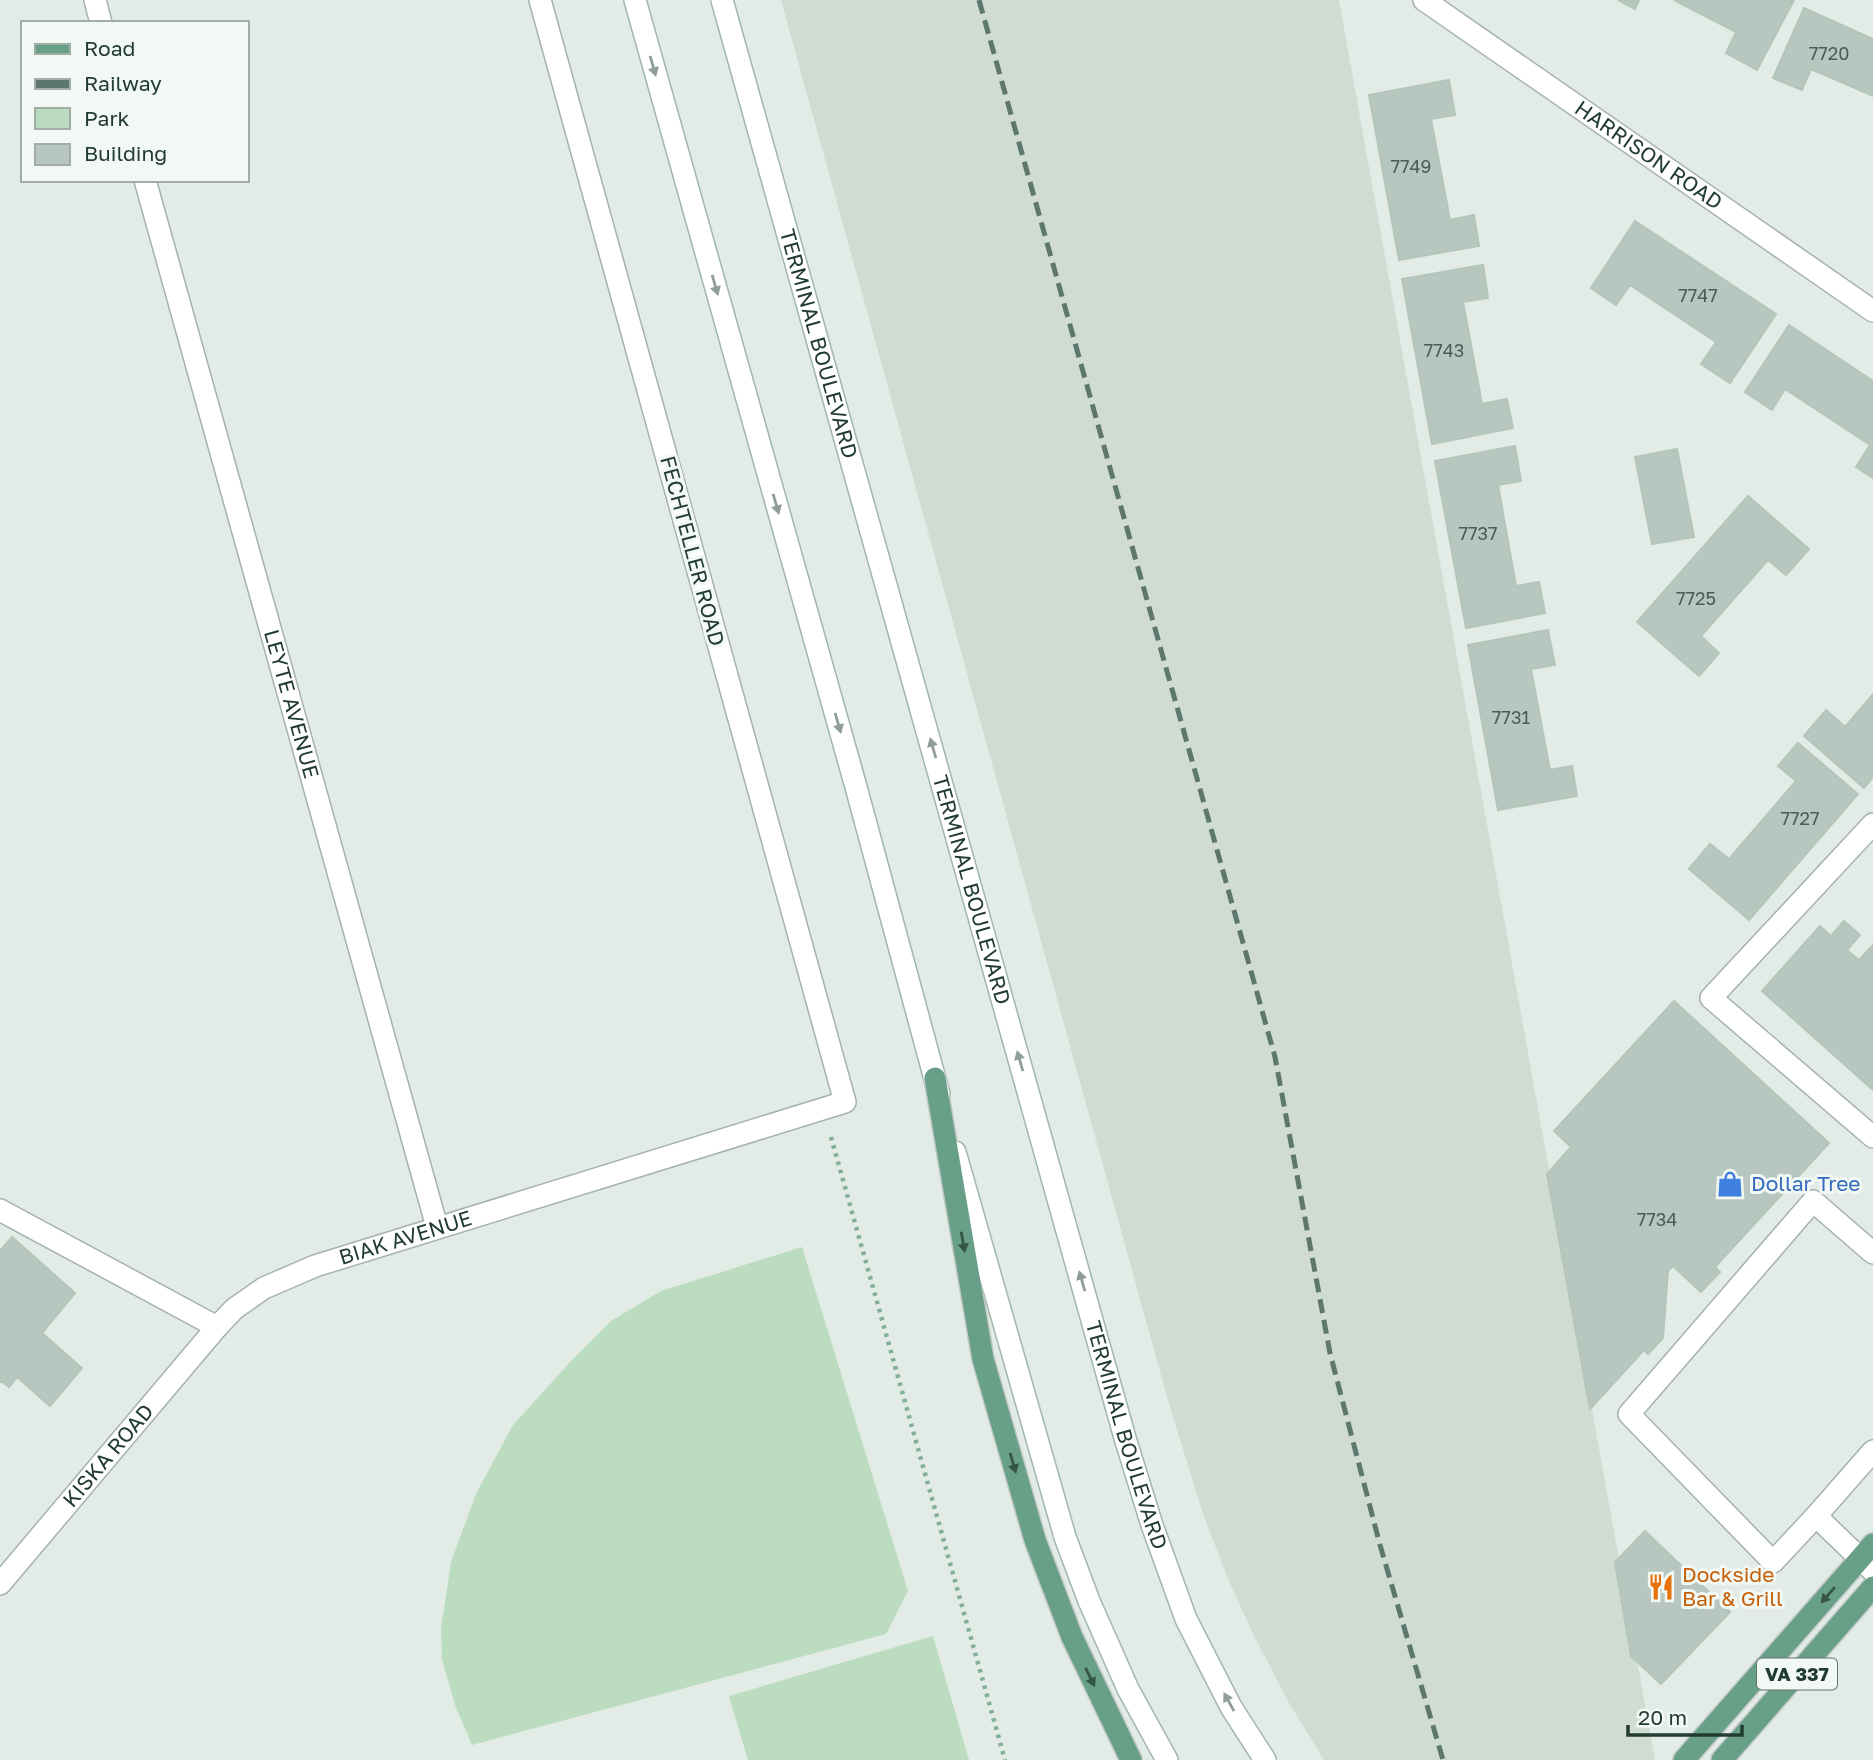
<svg xmlns="http://www.w3.org/2000/svg" width="1873" height="1760" font-family="'Golos Text',sans-serif">
  <style>
    .built { fill: #d0dbd4 }
    .green { fill: #bbdcbf }
    .building { fill: #b7c6be; stroke: #b4c5bb; stroke-width: 2 }
    .lines { fill: none; stroke-linecap: round; stroke-linejoin: round }
    .service-casing { stroke: #a5b3ab; stroke-width: 24 }
    .minor-casing { stroke: #a5b3ab; stroke-width: 24 }
    .secondary-casing { stroke: #a0b7ab; stroke-width: 24 }
    .primary-casing { stroke: #c1c8c5; stroke-width: 24 }
    .path { stroke: #83ae9a; stroke-width: 4.5; stroke-dasharray: 3.5 5; stroke-linecap: butt }
    .service { stroke: #fff; stroke-width: 21 }
    .minor { stroke: #fff; stroke-width: 21 }
    .secondary { stroke: #fff; stroke-width: 21 }
    .primary { stroke: #689f88; stroke-width: 21 }
    .rail { stroke: #5d776c; stroke-width: 5; stroke-dasharray: 14 7; stroke-linecap: butt }
    .oneway { fill: #909e98 }
    .oneway2 { fill: #345547 }
    .labels { text-anchor: middle; stroke-width: 6; stroke-linejoin: round; paint-order: stroke }
    .number-label { font-size: 18px; fill: #475e54 }
    .shield { fill: #f2f8f4; stroke: #60746c; stroke-width: 2 }
    .shield-label { font-size: 19px; font-weight: bold; fill: #223c31 }
    .street-label { font-size: 21px; fill: #223c31; stroke: #f2f8f4 }
    .shop-label { font-size: 21px; fill: #366cbe; stroke: #f2f8f4; text-anchor: start }
    .food-label { font-size: 21px; fill: #c56008; stroke: #f2f8f4; text-anchor: start }
  </style>
  <rect width="100%" height="100%" fill="#e2ebe5"/>
  <path class="built" d="M781,0H1339L1655,1760H1324L1289,1703L1253,1634L1229,1581L1203,1514L1169,1404Z"/>
  <path class="green" d="M802,1247L908,1591L886,1634L472,1745L455,1705L442,1659L441,1629L451,1562L476,1494L513,1425L573,1359L611,1321L661,1291Z
    M933,1636L969,1760H748L729,1696Z"/>
  <path class="building" d="M1618,0H1639L1635,9Z
    M1674,0H1794L1757,70L1726,53L1736,32Z
    M1804,8L1873,39V96L1811,69L1802,90L1773,78Z
    M1449,80L1455,115L1431,119L1450,220L1474,215L1479,246L1399,260L1369,95Z
    M1635,221L1776,314L1730,383L1701,364L1716,342L1630,285L1616,305L1591,288Z
    M1483,265L1488,298L1463,302L1482,404L1507,399L1513,428L1432,444L1402,279Z
    M1789,325L1873,381V478L1856,467L1870,445L1785,389L1772,410L1745,392Z
    M1515,446L1521,481L1498,485L1516,586L1539,582L1545,613L1466,628L1435,461Z
    M1677,449L1694,537L1652,544L1635,457Z
    M1748,496L1809,549L1786,575L1768,560L1701,636L1719,653L1699,676L1637,622Z
    M1548,630L1555,665L1531,669L1550,770L1572,766L1577,796L1498,810L1468,645Z
    M1873,694V777L1864,788L1804,736L1826,710L1845,727Z
    M1798,743L1858,794L1749,920L1689,869L1710,844L1729,859L1796,781L1778,766Z
    M1844,921L1860,935L1847,950L1859,960L1873,945V1090L1762,991L1820,926L1831,936Z
    M1674,1001L1829,1143L1715,1267L1720,1272L1701,1292L1673,1266L1668,1271L1663,1338L1648,1354L1644,1350L1590,1409L1547,1174L1571,1147L1554,1131Z
    M12,1237L75,1293L42,1333L82,1368L50,1406L17,1377L9,1387L1,1381L0,1383V1251Z
    M1645,1531L1730,1612L1661,1684L1631,1656L1615,1562Z"/>
  <g class="lines">
    <g class="service-casing">
      <path id="service" d="M1873,824L1711,998L1873,1137
        M1873,1253L1813,1201L1629,1414L1773,1562L1816,1516L1873,1571
        M1816,1516L1873,1451"/>
    </g>
    <g class="minor-casing">
      <g id="minor">
        <path d="M95,0L101,23"/>
        <path id="s1" d="M1424,0L1873,311"/>
        <path id="s2" d="M145,180L437,1227"/>
        <path d="M0,1210L217,1327"/>
        <path id="s3" d="M0,1584L217,1327L234,1309L264,1288L315,1266L845,1102L540,0"/>
      </g>
    </g>
    <g class="secondary-casing">
      <g id="secondary">
        <path d="M635,0L856,787L939,1094"/>
        <path id="s4" d="M722,0L1125,1438L1152,1525L1186,1619L1231,1707L1265,1760"/>
        <path d="M955,1152L1065,1537L1089,1601L1128,1689L1167,1760"/>
      </g>
    </g>
    <g class="primary-casing">
      <path id="primary" d="M935,1078L983,1359L1035,1540L1072,1637L1131,1760
        M1684,1760L1873,1544
        M1722,1760L1873,1587"/>
    </g>
    <path class="path" d="M831,1137L1005,1760"/>
    <use href="#service" class="service"/>
    <use href="#minor" class="minor"/>
    <use href="#secondary" class="secondary"/>
    <use href="#primary" class="primary"/>
    <path class="rail" d="M979,0L1275,1057L1330,1353L1380,1545L1443,1760"/>
  </g>
  <defs><path id="oneway-solid" d="M-6-.8H1V-3.2L6.5 0L1 3.2V.8H-6Z" transform="scale(1.75)"/></defs>
  <g class="oneway">
    <use href="#oneway-solid" transform="translate(653 66) rotate(74)"/>
    <use href="#oneway-solid" transform="translate(715 285) rotate(74)"/>
    <use href="#oneway-solid" transform="translate(776 504) rotate(74)"/>
    <use href="#oneway-solid" transform="translate(838 723) rotate(74)"/>
    <use href="#oneway-solid" transform="translate(933 748) rotate(-106)"/>
    <use href="#oneway-solid" transform="translate(1020 1061) rotate(-106)"/>
    <use href="#oneway-solid" transform="translate(1082 1281) rotate(-106)"/>
    <use href="#oneway-solid" transform="translate(1229 1702) rotate(-119)"/>
  </g>
  <g class="oneway2">
    <use href="#oneway-solid" transform="translate(963 1242) rotate(80)"/>
    <use href="#oneway-solid" transform="translate(1013 1463) rotate(74)"/>
    <use href="#oneway-solid" transform="translate(1828 1595) rotate(131)"/>
    <use href="#oneway-solid" transform="translate(1090 1677) rotate(64)"/>
  </g>
  <defs>
    <g id="shop-bare" transform="scale(2.1)"><path d="M-5-2.5h2.3a2.7 3.5 0 0 1 5.4 0H5L5.5 6h-11ZM-1.5-2.5h3a1.5 2.3 0 0 0-3 0Z" fill="#3f7fe0" stroke="#f2f8f4" stroke-width="2.5" paint-order="stroke"/></g>
    <g id="restaurant-bare" transform="scale(2.1)"><path d="M-5-6h1v4h1v-4h1v4h1v-4h1v5L-1.5 .5V6h-2V.5L-5-1ZM5-6V6H3V1.5H1.5Q1.5-4 5-6Z" fill="#e8710a" stroke="#f2f8f4" stroke-width="2.5" paint-order="stroke"/></g>
  </defs>
  <g fill-rule="evenodd">
    <use href="#shop-bare" x="1730" y="1184"/>
    <use href="#restaurant-bare" x="1661" y="1587"/>
  </g>
  <g class="labels">
    <g class="number-label">
      <text x="1829" y="60">7720</text>
      <text x="1411" y="173">7749</text>
      <text x="1698" y="302">7747</text>
      <text x="1444" y="357">7743</text>
      <text x="1478" y="540">7737</text>
      <text x="1696" y="605">7725</text>
      <text x="1511" y="724">7731</text>
      <text x="1800" y="825">7727</text>
      <text x="1657" y="1226">7734</text>
    </g>
    <rect class="shield" x="1757" y="1658.5" width="80" height="31" rx="5"/>
    <g class="shield-label">
      <text x="1797" y="1681">VA 337</text>
    </g>
    <g class="street-label">
      <text dy="7" stroke="none"><textPath href="#s1" startOffset="273">HARRISON ROAD</textPath></text>
      <text dy="7" stroke="none"><textPath href="#s4" startOffset="357">TERMINAL BOULEVARD</textPath></text>
      <text transform="translate(692 551) rotate(75)" y="7">FECHTELLER ROAD</text>
      <text dy="7" stroke="none"><textPath href="#s2" startOffset="544">LEYTE AVENUE</textPath></text>
      <text dy="7" stroke="none"><textPath href="#s4" startOffset="924">TERMINAL BOULEVARD</textPath></text>
      <text dy="7" stroke="none"><textPath href="#s3" startOffset="548">BIAK AVENUE</textPath></text>
      <text dy="7" stroke="none"><textPath href="#s4" startOffset="1491">TERMINAL BOULEVARD</textPath></text>
      <text dy="7" stroke="none"><textPath href="#s3" startOffset="168">KISKA ROAD</textPath></text>
    </g>
    <g class="shop-label">
      <text x="1751" y="1191">Dollar Tree</text>
    </g>
    <g class="food-label">
      <text x="1682" y="1582">Dockside<tspan x="1682" dy="24">Bar &amp; Grill</tspan></text>
    </g>
  </g>
  <rect x="21" y="21" width="228" height="161" fill="#f2f8f4" stroke="#9fada6" stroke-width="2"/>
  <rect x="35" y="44" width="35" height="10" fill="#689f88" stroke="#9fada6" stroke-width="2"/>
  <text x="84" y="56" font-size="21" fill="#223c31">Road</text>
  <rect x="35" y="79" width="35" height="10" fill="#5d776c" stroke="#9fada6" stroke-width="2"/>
  <text x="84" y="91" font-size="21" fill="#223c31">Railway</text>
  <rect x="35" y="108" width="35" height="21" fill="#bbdcbf" stroke="#9fada6" stroke-width="2"/>
  <text x="84" y="126" font-size="21" fill="#223c31">Park</text>
  <rect x="35" y="144" width="35" height="21" fill="#b7c6be" stroke="#9fada6" stroke-width="2"/>
  <text x="84" y="161" font-size="21" fill="#223c31">Building</text>
  <path d="M1628 1725v10h114v-10" fill="none" stroke="#223c31" stroke-width="3.5"/>
  <text x="1638" y="1725" font-size="21" fill="#223c31" stroke="#f2f8f4" stroke-width="5" paint-order="stroke">20 m</text>
</svg>
